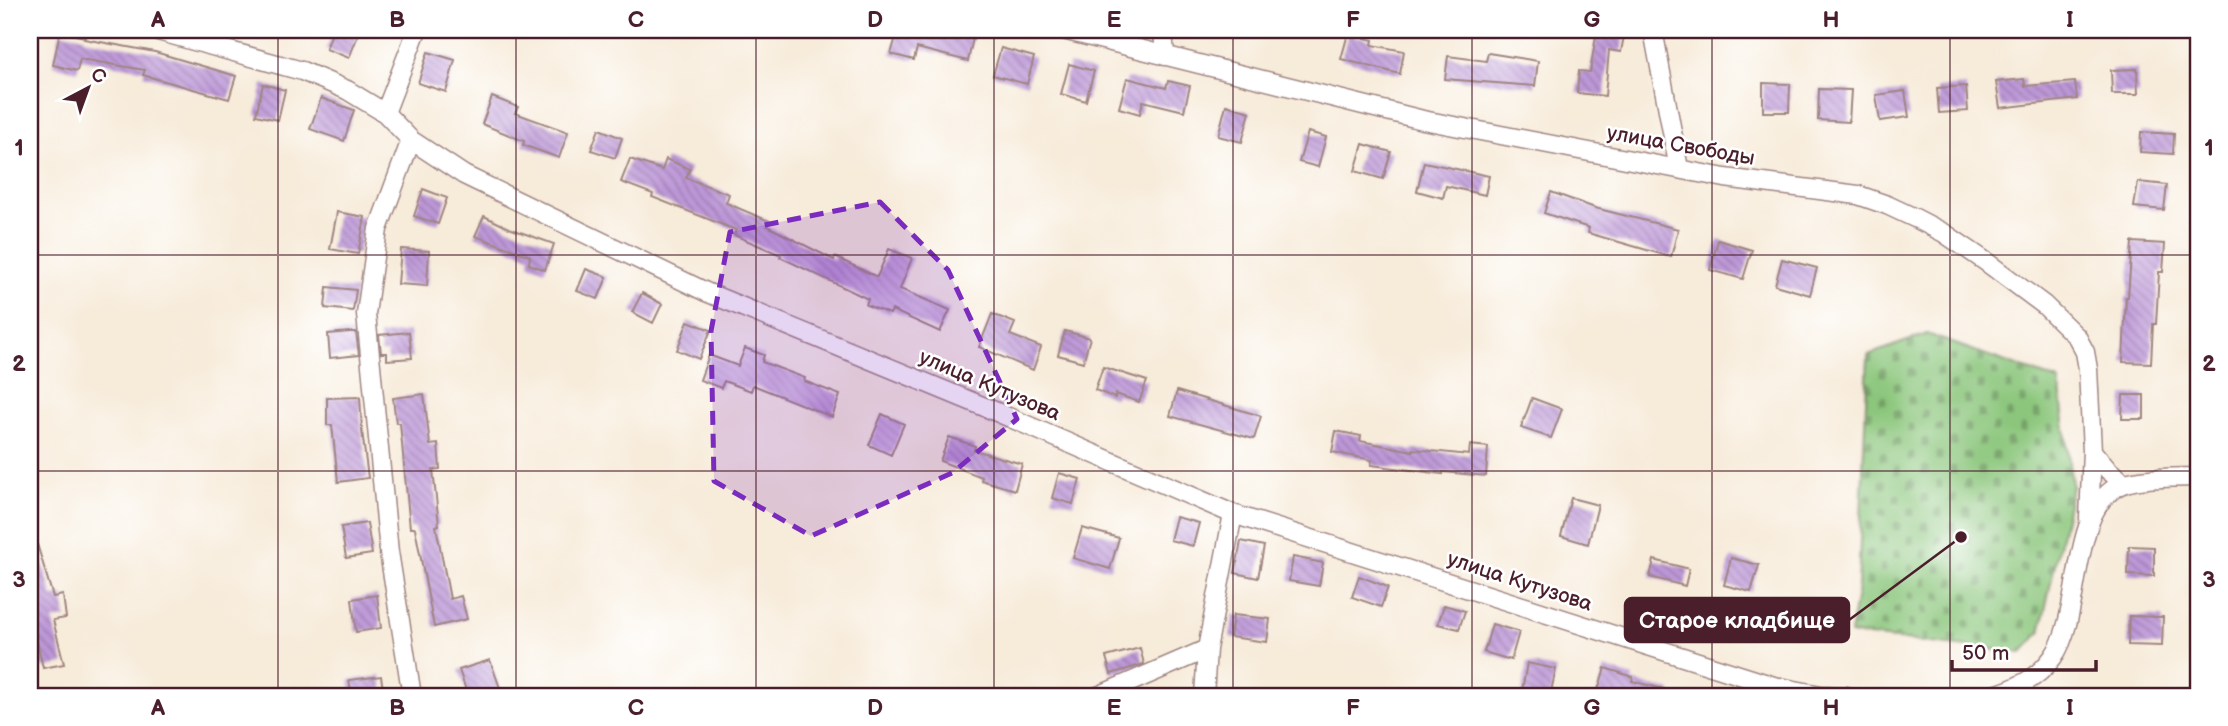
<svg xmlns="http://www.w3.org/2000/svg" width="2228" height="726" font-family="'Balsamiq Sans',sans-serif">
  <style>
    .cemetery { fill: url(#cemetery-stones); stroke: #6a7254; stroke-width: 2 }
    .building { fill: url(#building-back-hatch) }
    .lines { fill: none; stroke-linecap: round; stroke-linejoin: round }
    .minor-casing { stroke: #a08582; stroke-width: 21 }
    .minor { stroke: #fff; stroke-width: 18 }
    .marked { fill: #7b2cbf; fill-opacity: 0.2; stroke: #7b2cbf; stroke-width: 5; stroke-dasharray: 14 9; stroke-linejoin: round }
    .grid { fill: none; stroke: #4a1f2b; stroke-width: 2; stroke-opacity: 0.55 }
    .labels { text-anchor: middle; stroke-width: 5; stroke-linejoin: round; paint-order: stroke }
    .street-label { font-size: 21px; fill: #4a1f2b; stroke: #fff }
    .leader { fill: none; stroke: #4a1f2b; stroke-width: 2.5 }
    .callout-dot { fill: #4a1f2b; stroke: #fff; stroke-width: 2.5 }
    .callout { fill: #4a1f2b; stroke: #4a1f2b; stroke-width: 2.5 }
    .callout-label { font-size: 23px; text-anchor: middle; font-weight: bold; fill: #fff }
    .neatline { fill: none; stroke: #4a1f2b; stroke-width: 2.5 }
    .grid-label { font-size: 23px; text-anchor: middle; font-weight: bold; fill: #4a1f2b }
  </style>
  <defs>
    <pattern id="cemetery-stones" width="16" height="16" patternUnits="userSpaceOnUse" patternTransform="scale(1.75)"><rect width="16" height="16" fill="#8bc67c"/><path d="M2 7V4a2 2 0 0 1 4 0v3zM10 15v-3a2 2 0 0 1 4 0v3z" fill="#74a066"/></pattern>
    <pattern id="building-back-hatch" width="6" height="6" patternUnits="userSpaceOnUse" patternTransform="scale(1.75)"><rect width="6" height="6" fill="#bd98d8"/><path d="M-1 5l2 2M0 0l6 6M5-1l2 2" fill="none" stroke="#9c7baf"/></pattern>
  </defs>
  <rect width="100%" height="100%" fill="#fff"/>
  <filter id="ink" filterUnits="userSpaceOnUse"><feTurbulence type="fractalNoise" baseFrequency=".0143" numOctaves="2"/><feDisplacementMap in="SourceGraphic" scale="14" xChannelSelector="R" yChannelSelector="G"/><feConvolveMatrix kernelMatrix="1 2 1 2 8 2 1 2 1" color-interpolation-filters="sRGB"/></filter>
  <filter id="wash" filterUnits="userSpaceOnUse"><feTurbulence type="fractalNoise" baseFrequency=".00686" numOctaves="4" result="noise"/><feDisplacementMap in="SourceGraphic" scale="28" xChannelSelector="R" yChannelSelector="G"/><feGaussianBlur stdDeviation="1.57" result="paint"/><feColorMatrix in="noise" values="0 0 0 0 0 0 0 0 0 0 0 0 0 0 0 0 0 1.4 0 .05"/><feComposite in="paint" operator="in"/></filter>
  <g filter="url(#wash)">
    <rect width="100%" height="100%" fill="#f7ebd9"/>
    <path class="cemetery" d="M1927,334L2059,381L2072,486L2040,633L2022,653L1850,634L1858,587L1868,355Z"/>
    <g id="blocks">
      <path class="building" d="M333,30H360L349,58L326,49Z
        M898,30H941L973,38L968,61L917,48L914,60L891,54Z
        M1597,30H1625L1621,52L1609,50L1605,96L1577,93L1579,71L1590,72Z
        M60,32L85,37L84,39L155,52L236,76L229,99L143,75L145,70L80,59L77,71L53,65Z
        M1348,34L1373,40L1372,45L1404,51L1400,74L1341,59Z
        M1001,48L1034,57L1027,84L993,75Z
        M428,52L455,60L446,92L418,83Z
        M1488,53L1538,61L1535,86L1445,79L1448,56L1486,61Z
        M1069,64L1094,71L1086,101L1061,94Z
        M2137,69L2138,94H2112L2111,70Z
        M1127,78L1166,88L1168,81L1190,86L1184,111L1143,101L1140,114L1119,108Z
        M2024,79L2025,86L2075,82L2077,99L2000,108L1996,82Z
        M1763,83L1790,84L1789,112H1763Z
        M263,84L285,90L278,120L256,115Z
        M1966,86L1968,111L1939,113L1937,88Z
        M1819,89L1851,90L1849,122L1818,120Z
        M1905,91L1909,117L1880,121L1876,95Z
        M492,97L518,107L515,113L568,132L559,158L523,145L524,141L482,124Z
        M321,98L354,110L344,141L310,129Z
        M1226,105L1250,112L1242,142L1218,136Z
        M599,129L622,138L615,158L591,150Z
        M1308,132L1326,137L1318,167L1299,162Z
        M2141,132L2174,134L2173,154L2140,152Z
        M1363,144L1391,152L1383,179L1355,171Z
        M630,159L662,170L666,159L690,169L686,178L729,194L726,203L769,221L767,226L834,260L835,257L877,277L889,249L912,258L900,289L950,310L940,332L892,310L890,314L866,305L868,299L780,257L781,255L734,235L736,230L652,197L653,194L621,182Z
        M1424,162L1489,176L1485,195L1446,186L1443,198L1417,191Z
        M2138,182L2167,185L2164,210L2134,207Z
        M423,189L447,198L438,224L414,216Z
        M1551,192L1595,208L1678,229L1671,257L1588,233L1589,228L1544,213Z
        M337,212L365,217L358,254L330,249Z
        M484,216L509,228L554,244L545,270L529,264L530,256L475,236Z
        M1718,240L1752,250L1743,279L1710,270Z
        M2132,242L2165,244L2163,272H2159L2156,324H2153L2151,363L2123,362L2126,297H2128Z
        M401,249L429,251L427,286L398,284Z
        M1782,259L1817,268L1810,295L1775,285Z
        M586,269L607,277L598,299L577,291Z
        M327,287L356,290L353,311L325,308Z
        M642,293L662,304L653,323L632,312Z
        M992,314L1015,323L1010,335L1041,347L1033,370L979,347Z
        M688,321L711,330L699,359L677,350Z
        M1065,331L1090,338L1083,362L1058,355Z
        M350,332H356L359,355L330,358L328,334Z
        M409,332L412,358L387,360V353H381L379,335Z
        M745,348L764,355L762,362L805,378L804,381L840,395L832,417L753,385L751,391L724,381L721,388L700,380L709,355L738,366Z
        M1103,367L1147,381L1139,402L1116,394L1115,398L1095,390Z
        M1177,391L1261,416L1254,439L1170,416Z
        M424,394L430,445L438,444L440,469L433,470L439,525L436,526L450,599L461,596L467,619L434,627L415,528H410L400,423H396L393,398Z
        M2123,395H2144V419H2122Z
        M360,397L362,431L368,478L338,482L332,425H327V398Z
        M1532,398L1562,409L1551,438L1521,428Z
        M882,414L904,424L891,455L869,445Z
        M1336,431L1361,436L1360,441L1413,451V449L1469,455L1470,445L1488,447L1486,476L1443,472V474L1371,465L1372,460L1332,452Z
        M949,437L975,446L974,450L1022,464L1015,490L981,480L982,477L940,461Z
        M1059,473L1080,479L1073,504L1052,498Z
        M1571,498L1598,505L1588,544L1561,536Z
        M1176,517L1199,523L1193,546L1170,540Z
        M367,523L372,554L346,558L341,527Z
        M1082,528L1119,538L1110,569L1073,558Z
        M34,534L53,597L63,595L66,618L53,620L64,664L43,668L33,623L30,624V535Z
        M1241,541L1264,546L1258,578L1235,573Z
        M2129,546L2154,547V576L2128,575Z
        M1293,557L1323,563L1319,586L1289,581Z
        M1731,558L1759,565L1751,592L1724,585Z
        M1654,560L1689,569L1685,586L1650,577Z
        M1359,576L1388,587L1381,607L1352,597Z
        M377,595L381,628L356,632L352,599Z
        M1444,605L1465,611L1459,629L1438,624Z
        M1233,615L1270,619L1267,642L1230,637Z
        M2129,616L2163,617L2162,646L2128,645Z
        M1492,624L1519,632L1511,660L1484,652Z
        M1140,648L1144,664L1111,674L1106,657Z
        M490,660L500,688L468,696L459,670Z
        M1527,663L1556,669L1550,696H1521Z
        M1605,668L1633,677L1632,681L1671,691L1670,696H1596Z
        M381,676L384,696H352L349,680Z"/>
    </g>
  </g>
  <g filter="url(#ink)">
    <use href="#blocks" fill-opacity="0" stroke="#a08582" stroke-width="2"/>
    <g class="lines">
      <g class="minor-casing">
        <path id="minor" d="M154,30L302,71L347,90L385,113L411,140L464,175L706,292L992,410L1233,514L1774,686L1821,695L1847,696
          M1063,30L1423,120L1725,178L1858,195L1887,205L1917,219L1944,233L1985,261L2044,305L2077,337L2085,352L2088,369L2092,451L2089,519
          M1163,30L1165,56
          M1653,30L1679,169
          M385,113L417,30
          M411,140L378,229L366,314L389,552L412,696
          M2092,451L2108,470L2124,483
          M1098,696L1207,649
          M1204,696L1207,649L1233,514
          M1991,696C2016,689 2037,679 2053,657C2084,614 2068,505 2123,484C2141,477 2179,477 2198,477"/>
      </g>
      <use href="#minor" class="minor"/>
    </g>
  </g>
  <path class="marked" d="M880,202L948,270L1017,419L952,473L811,536L714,481L711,331L730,232Z"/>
  <path class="grid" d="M278,30V696M516,30V696M756,30V696M994,30V696M1233,30V696M1472,30V696M1712,30V696M1950,30V696M30,255H2198M30,471H2198"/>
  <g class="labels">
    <g class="street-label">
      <text transform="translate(1681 145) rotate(10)" y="7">улица Свободы</text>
      <text transform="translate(990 385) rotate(23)" y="7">улица Кутузова</text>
      <text transform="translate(1520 581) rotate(18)" y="7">улица Кутузова</text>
    </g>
  </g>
  <path class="leader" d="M1961 537L1849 620"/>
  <circle class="callout-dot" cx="1961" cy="537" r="7"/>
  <rect class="callout" x="1625" y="598" width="224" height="44" rx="7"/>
  <g class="callout-label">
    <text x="1737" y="628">Старое кладбище</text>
  </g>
  <rect width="2228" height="726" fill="none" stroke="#fff" stroke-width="77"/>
  <g transform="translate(88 88) rotate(41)" stroke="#ffffff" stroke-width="5" paint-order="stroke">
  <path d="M0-5L12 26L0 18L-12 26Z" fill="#4a1f2b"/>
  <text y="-10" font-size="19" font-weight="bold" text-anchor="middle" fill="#4a1f2b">С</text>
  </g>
  <path d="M1952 660v10h144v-10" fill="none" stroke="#4a1f2b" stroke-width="3.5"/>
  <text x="1962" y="660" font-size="21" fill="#4a1f2b" stroke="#ffffff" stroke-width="5" paint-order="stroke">50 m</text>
  <rect x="38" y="38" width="2152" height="650" class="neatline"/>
  <g class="grid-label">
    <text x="158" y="27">A</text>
    <text x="397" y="27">B</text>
    <text x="636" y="27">C</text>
    <text x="875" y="27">D</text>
    <text x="1114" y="27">E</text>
    <text x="1353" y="27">F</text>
    <text x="1592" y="27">G</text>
    <text x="1831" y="27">H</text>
    <text x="2070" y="27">I</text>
    <text x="19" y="155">1</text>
    <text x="2209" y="155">1</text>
    <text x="19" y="371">2</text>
    <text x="2209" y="371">2</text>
    <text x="19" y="587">3</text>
    <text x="2209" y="587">3</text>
    <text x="158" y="715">A</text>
    <text x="397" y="715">B</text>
    <text x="636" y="715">C</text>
    <text x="875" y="715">D</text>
    <text x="1114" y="715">E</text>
    <text x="1353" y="715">F</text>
    <text x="1592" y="715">G</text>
    <text x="1831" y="715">H</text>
    <text x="2070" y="715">I</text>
  </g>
</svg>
